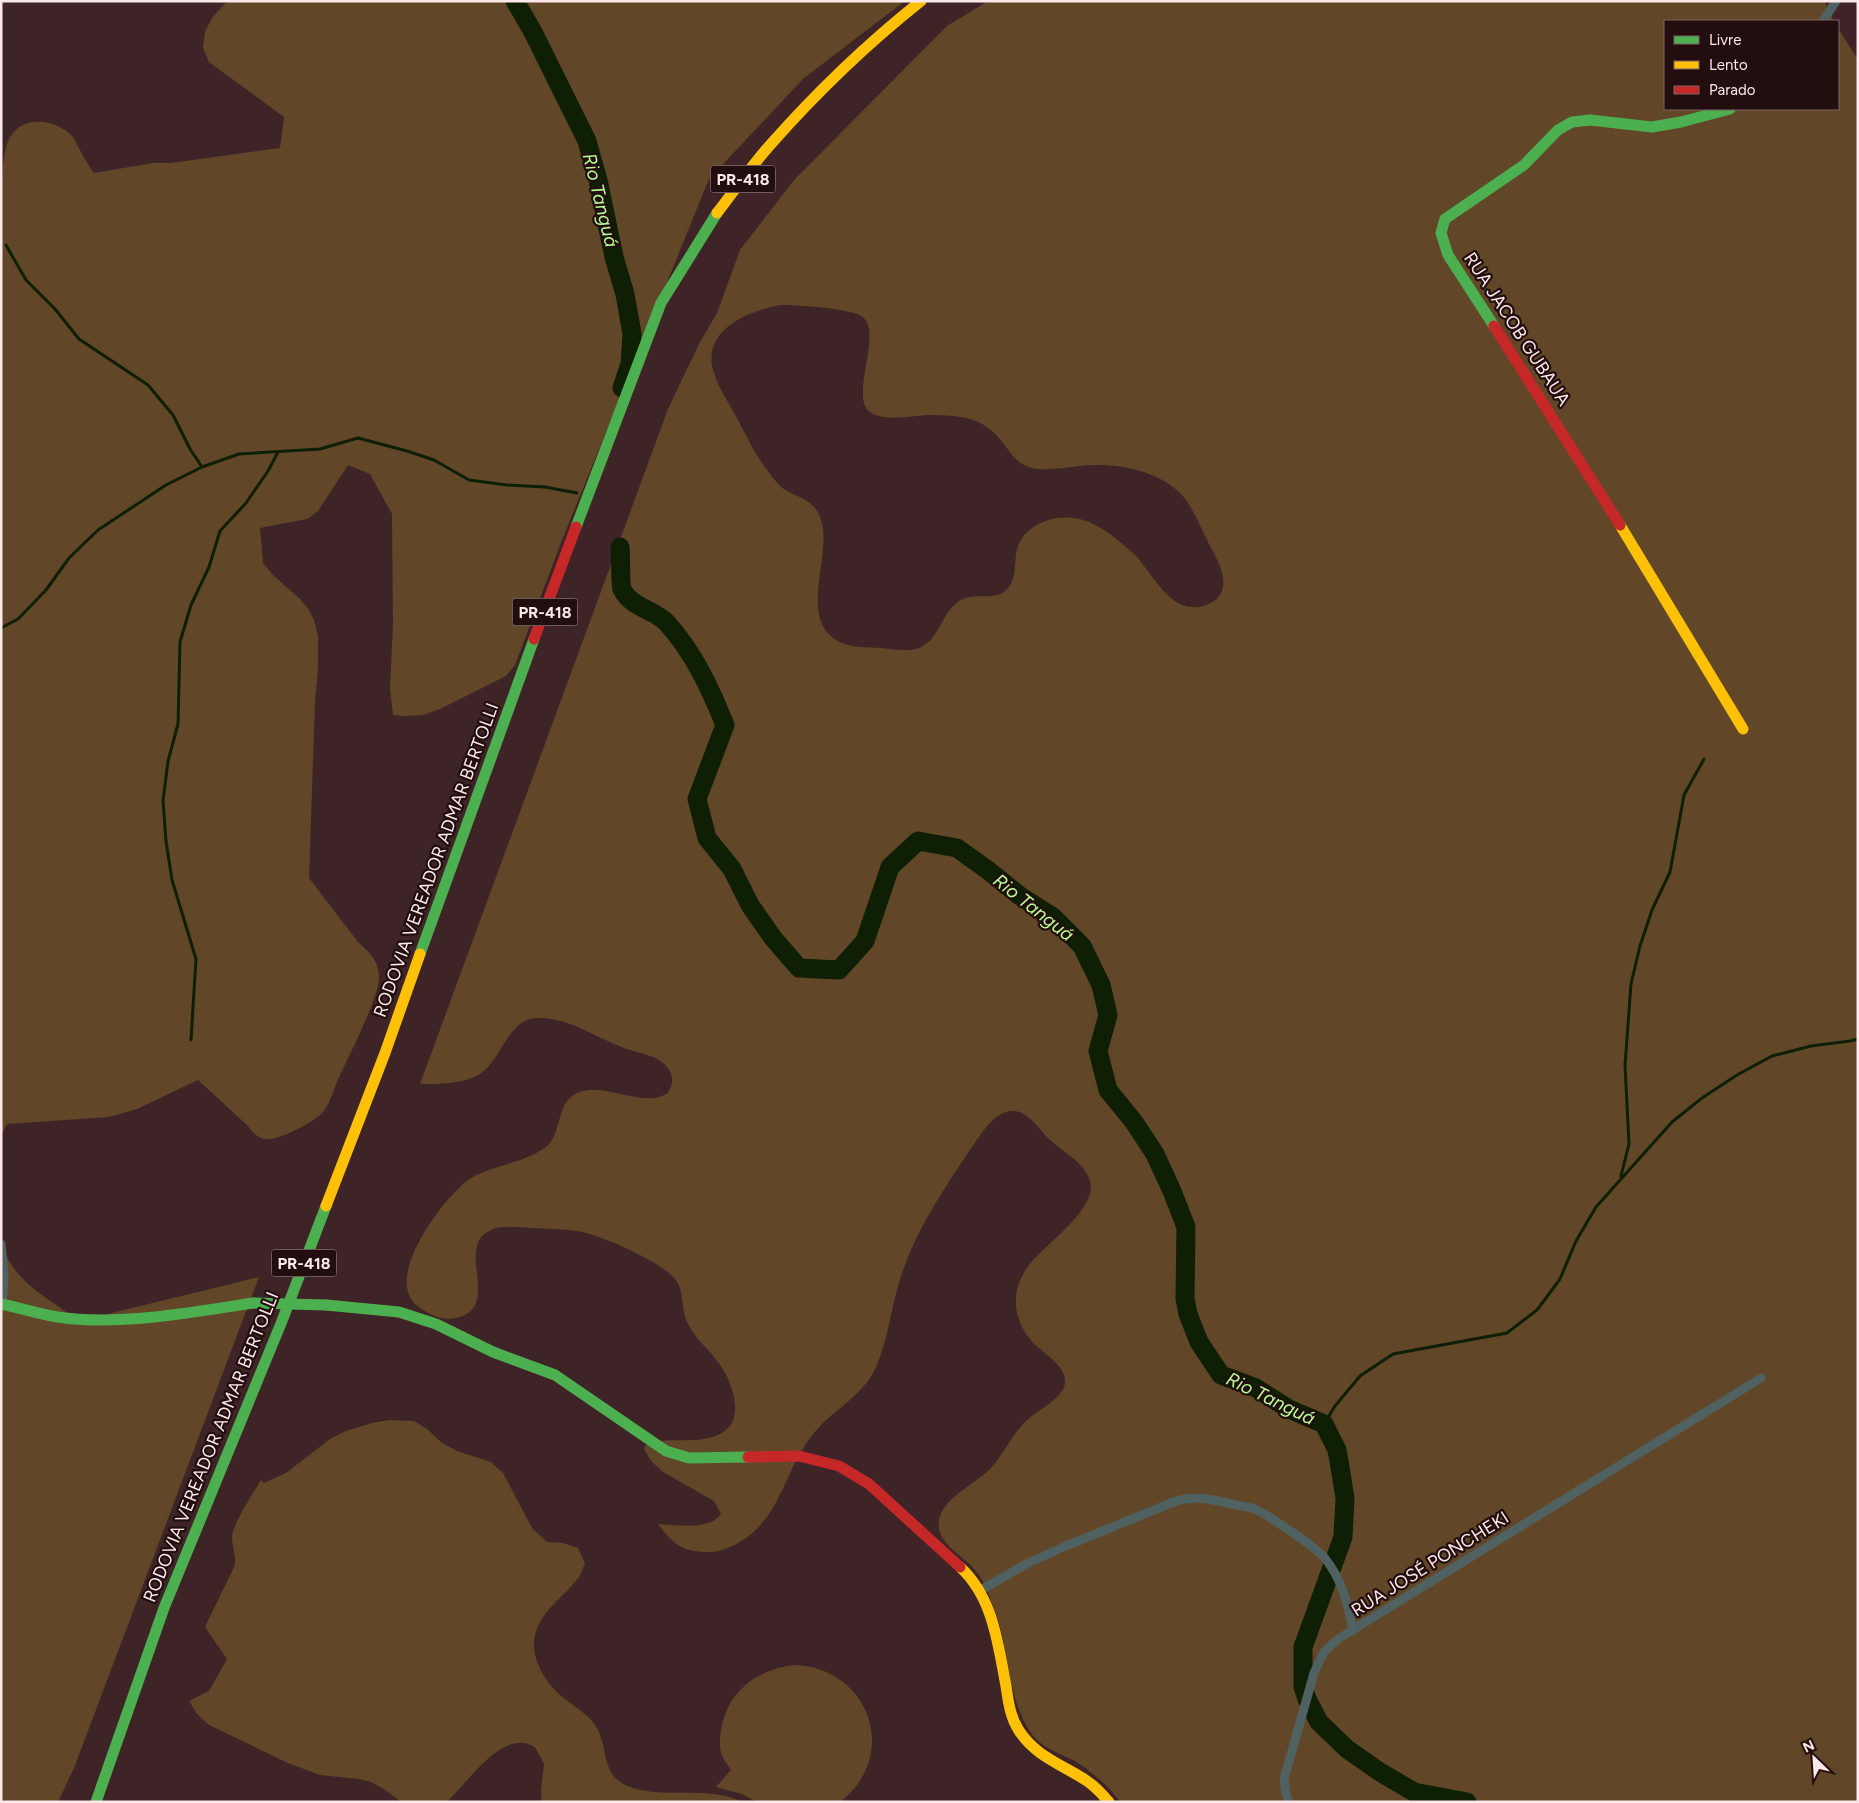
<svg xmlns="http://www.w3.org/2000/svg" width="1859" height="1803" font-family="Figtree,sans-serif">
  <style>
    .green { fill: #614727; fill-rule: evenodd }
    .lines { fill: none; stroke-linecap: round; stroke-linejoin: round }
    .stream { stroke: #0e1f04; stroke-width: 3 }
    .river { stroke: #0e1f04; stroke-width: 19 }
    .street { stroke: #506162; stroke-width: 9 }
    .fast { stroke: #4caf50; stroke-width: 11 }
    .slow { stroke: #ffc107; stroke-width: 11 }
    .jam { stroke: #c62828; stroke-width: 11 }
    .fast-bridge { stroke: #4caf50; stroke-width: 11 }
    .labels { text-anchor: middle; stroke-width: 4.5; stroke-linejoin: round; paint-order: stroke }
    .shield { fill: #220d0f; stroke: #bba7a8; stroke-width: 1 }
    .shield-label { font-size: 16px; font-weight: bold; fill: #fde9ea }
    .street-label { font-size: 18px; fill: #fde9ea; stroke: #220d0f }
    .water-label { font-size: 19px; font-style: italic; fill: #b6fb93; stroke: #220d0f }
  </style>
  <rect width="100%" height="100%" fill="#3e2427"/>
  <path class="green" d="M227,1H905L804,78L709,179L560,545L515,665L506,676L440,709L423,715L403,716L393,715L390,689L393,624L392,514L370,474L348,465L318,511L307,519L260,528L263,563L274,576L300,599L309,610L314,620L318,637V668L315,701L309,878L358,942C369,952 379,961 379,977C379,999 347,1059 337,1082C333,1091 329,1106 322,1113C314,1122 276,1142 265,1139C257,1138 252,1131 247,1125L198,1080L137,1109L109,1117L7,1124L1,1136V194C3,179 2,163 6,148C13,115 53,115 73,137C76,141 77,146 80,150C84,158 89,166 94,173L153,163H171L280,148L284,117L209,62L203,48L205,32L212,18Z
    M988,1H1825L1827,8L1834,21H1665V109H1838V28L1858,60V1802H1120C1110,1787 1091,1771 1075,1761C1063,1755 1045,1749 1036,1739C1006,1706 1011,1649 994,1609C989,1596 984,1579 974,1569C963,1556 943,1547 939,1529C938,1522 940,1513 944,1508C956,1491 976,1483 990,1469C1004,1454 1012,1434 1027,1420C1038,1410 1053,1404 1062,1391C1076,1369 1040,1353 1029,1338C1022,1329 1016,1316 1016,1303C1015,1291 1020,1278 1027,1268C1041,1246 1102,1208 1089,1178C1082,1160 1059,1150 1046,1136C1037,1126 1026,1109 1010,1111C991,1114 979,1138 968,1153C941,1193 915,1232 900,1279C891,1308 888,1340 876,1367C863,1397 833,1409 814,1433C782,1471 782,1524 730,1547C722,1550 717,1552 708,1552C682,1552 673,1544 658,1524C677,1525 709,1531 721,1514L714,1501L663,1472L651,1461L644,1449L646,1444C671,1435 705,1448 727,1429C744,1414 731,1380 720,1365C709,1348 696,1341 687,1322C681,1309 685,1291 675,1279C660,1261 606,1238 583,1232C567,1229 550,1229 533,1228C520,1228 502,1224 489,1231C455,1248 503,1307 456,1318C443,1321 429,1315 419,1307C417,1305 413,1303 412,1300C389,1270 446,1194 471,1178C492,1165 530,1162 548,1145C561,1132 557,1108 572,1096C593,1080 631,1101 654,1098C659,1098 664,1095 668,1093C669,1090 672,1086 672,1082C674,1070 661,1059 650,1056C639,1052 627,1050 617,1045C592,1035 566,1017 538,1018C506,1018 502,1064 476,1076C459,1084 439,1084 420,1084L668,409L700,342L717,313L740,250L795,179L947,26ZM780,305C798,305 841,308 857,314C863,316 866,319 868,325C873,340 864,370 863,387C863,394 862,403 867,409C877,423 912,416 927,415C940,415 953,415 966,418C976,420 986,425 993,432C1007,444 1013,464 1032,468C1051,472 1076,465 1095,465C1124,464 1161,473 1181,494C1193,507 1200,526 1208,542C1215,556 1229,577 1221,593C1218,600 1210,604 1203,606C1169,615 1153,572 1133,553C1117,539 1096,520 1073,518C1050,515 1024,526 1017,549C1014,561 1017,576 1009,587C998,602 981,593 966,598C942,605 942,639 919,648C908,652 892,649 880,648C868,647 853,648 842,643C795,623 833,556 821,520C814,497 797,499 781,487C780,486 771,476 771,475C757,458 749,441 739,422C730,404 716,385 712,366C706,327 750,311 780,305Z
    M1,1237C8,1280 47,1297 79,1321L259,1277L74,1768L58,1802H1Z
    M389,1420L414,1421L427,1429L442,1443L457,1451L491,1462L503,1473L532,1528L547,1542L563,1543L578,1548L585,1563C583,1567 582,1573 579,1577C563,1599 538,1611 534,1641C532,1663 549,1687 565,1699C574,1706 584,1712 592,1721C613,1746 595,1779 637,1789C671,1798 710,1786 742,1802H542L541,1790L544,1764L535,1747C532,1746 527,1743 524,1743C493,1740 467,1785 446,1802H401L384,1789L371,1782L359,1779L320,1775L288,1763L209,1725L197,1714L189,1701L209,1691L227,1659L205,1627L235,1565C236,1555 232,1546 232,1537C232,1525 254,1492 261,1480L264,1483L286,1473L330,1439L346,1431L372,1423Z
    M794,1665C869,1667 901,1755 840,1802H757L742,1794L716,1787L731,1770C728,1765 723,1759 721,1753C719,1745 720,1734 722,1726C729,1690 759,1669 794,1665Z"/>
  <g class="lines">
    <path class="stream" d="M6,245L26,280L55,309L79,339L148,385L173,415L190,449L202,467
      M1,628L18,619L46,590L69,558L98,530L166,485L202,467L239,454L320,449L358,438L407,451L434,460L469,480L507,485L545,487L577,493
      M191,1040L196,959L172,880L166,841L163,801L168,761L178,724L180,642L191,605L209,567L220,531L246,503L268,471L278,452
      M1621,1176L1629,1144L1625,1065L1631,984L1640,946L1652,910L1670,872L1684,795L1704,759
      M1324,1424L1335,1406L1360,1376L1393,1354L1507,1333L1537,1310L1560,1279L1576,1241L1596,1207L1672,1122L1702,1098L1737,1075L1772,1056L1811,1046L1850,1041L1858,1039"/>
    <path class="river" d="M515,1L533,32L587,141L598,180L614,257L625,294L632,334L630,364L622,388
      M620,547C621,555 620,583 622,589C631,608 654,609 667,623C694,653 710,688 725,725L697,799L707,838L732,869L750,905L773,938L799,968L839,970L865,941L890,867L918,841L957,848L989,871L1020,896L1053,917L1082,946L1101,985L1108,1015L1098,1051L1108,1090L1134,1122L1155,1154L1172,1191L1186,1227L1185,1298L1188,1314L1199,1342L1221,1375L1256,1388L1289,1409L1324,1424L1337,1450L1339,1461L1345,1498L1343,1537L1303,1647V1687L1307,1699L1319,1722L1347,1749L1380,1772L1414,1792L1467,1802"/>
    <path class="street" d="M1823,21L1836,1
      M1,1244L4,1275L2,1304
      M981,1590L1028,1563L1066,1546L1176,1501C1197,1495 1215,1500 1236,1505C1242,1506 1249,1507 1255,1509C1268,1515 1315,1547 1324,1557C1342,1579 1348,1604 1353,1631
      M1289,1802L1286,1794L1284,1779L1314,1673L1324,1652L1338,1639L1761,1378"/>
    <path class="fast" d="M1494,326L1448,255L1441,233L1445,219L1524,165L1558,130L1572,122L1590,120L1652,127L1681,122L1730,109
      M576,527L661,303L717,213
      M420,954L534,639
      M1,1304C22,1308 43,1316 65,1318C122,1325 196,1312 253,1303
      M326,1305L399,1312L436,1324L493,1352L555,1375L666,1451L689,1458L748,1457
      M96,1802L164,1608L282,1321L326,1206"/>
    <path class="slow" d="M717,213C735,190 752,165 771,144C817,92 867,44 921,1
      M1620,525L1743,729
      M326,1206L385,1053L420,954
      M960,1567C993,1597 998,1644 1006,1686C1008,1700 1010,1716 1018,1729C1034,1756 1063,1765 1087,1781C1096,1787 1102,1794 1109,1802"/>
    <path class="jam" d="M1494,326L1620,525
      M534,639L576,527
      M748,1457L799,1456L839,1466L869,1484L960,1567"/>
    <path class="fast-bridge" d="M253,1303L326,1305"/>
  </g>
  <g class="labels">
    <g class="shield">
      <rect x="710.5" y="165.5" width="65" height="27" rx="4"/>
      <rect x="512.5" y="598.5" width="65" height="27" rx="4"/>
      <rect x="271.5" y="1249.5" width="65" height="27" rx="4"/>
    </g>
    <g class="shield-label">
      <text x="743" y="185">PR-418</text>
      <text x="545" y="618">PR-418</text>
      <text x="304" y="1269">PR-418</text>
    </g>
    <g class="street-label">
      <text transform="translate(1517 329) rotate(57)" y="6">RUA JACOB GUBAUA</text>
      <text transform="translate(436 860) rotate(-70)" y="6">RODOVIA VEREADOR ADMAR BERTOLLI</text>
      <text transform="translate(211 1447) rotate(-68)" y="6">RODOVIA VEREADOR ADMAR BERTOLLI</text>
      <text transform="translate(1430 1564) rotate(-32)" y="6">RUA JOSÉ PONCHEKI</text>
    </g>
    <g class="water-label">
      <text transform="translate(601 200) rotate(76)" y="7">Rio Tanguá</text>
      <text transform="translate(1034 907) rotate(38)" y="7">Rio Tanguá</text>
      <text transform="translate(1271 1398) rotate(26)" y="7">Rio Tanguá</text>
    </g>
  </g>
  <rect width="1859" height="1803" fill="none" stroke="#fde9ea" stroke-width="5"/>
  <rect x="1664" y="20" width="175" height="90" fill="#220d0f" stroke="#7a6567"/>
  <rect x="1674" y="36" width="25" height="8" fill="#4caf50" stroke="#7a6567"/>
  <text x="1709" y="45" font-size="15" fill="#fde9ea">Livre</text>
  <rect x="1674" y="61" width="25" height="8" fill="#ffc107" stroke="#7a6567"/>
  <text x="1709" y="70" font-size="15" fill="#fde9ea">Lento</text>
  <rect x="1674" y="86" width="25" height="8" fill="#c62828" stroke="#7a6567"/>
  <text x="1709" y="95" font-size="15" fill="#fde9ea">Parado</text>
  <g transform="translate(1814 1758) rotate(335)" stroke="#220d0f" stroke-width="4" paint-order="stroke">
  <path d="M0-4L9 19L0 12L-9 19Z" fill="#fde9ea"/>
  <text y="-8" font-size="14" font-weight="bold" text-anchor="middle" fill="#fde9ea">N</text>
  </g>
</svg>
